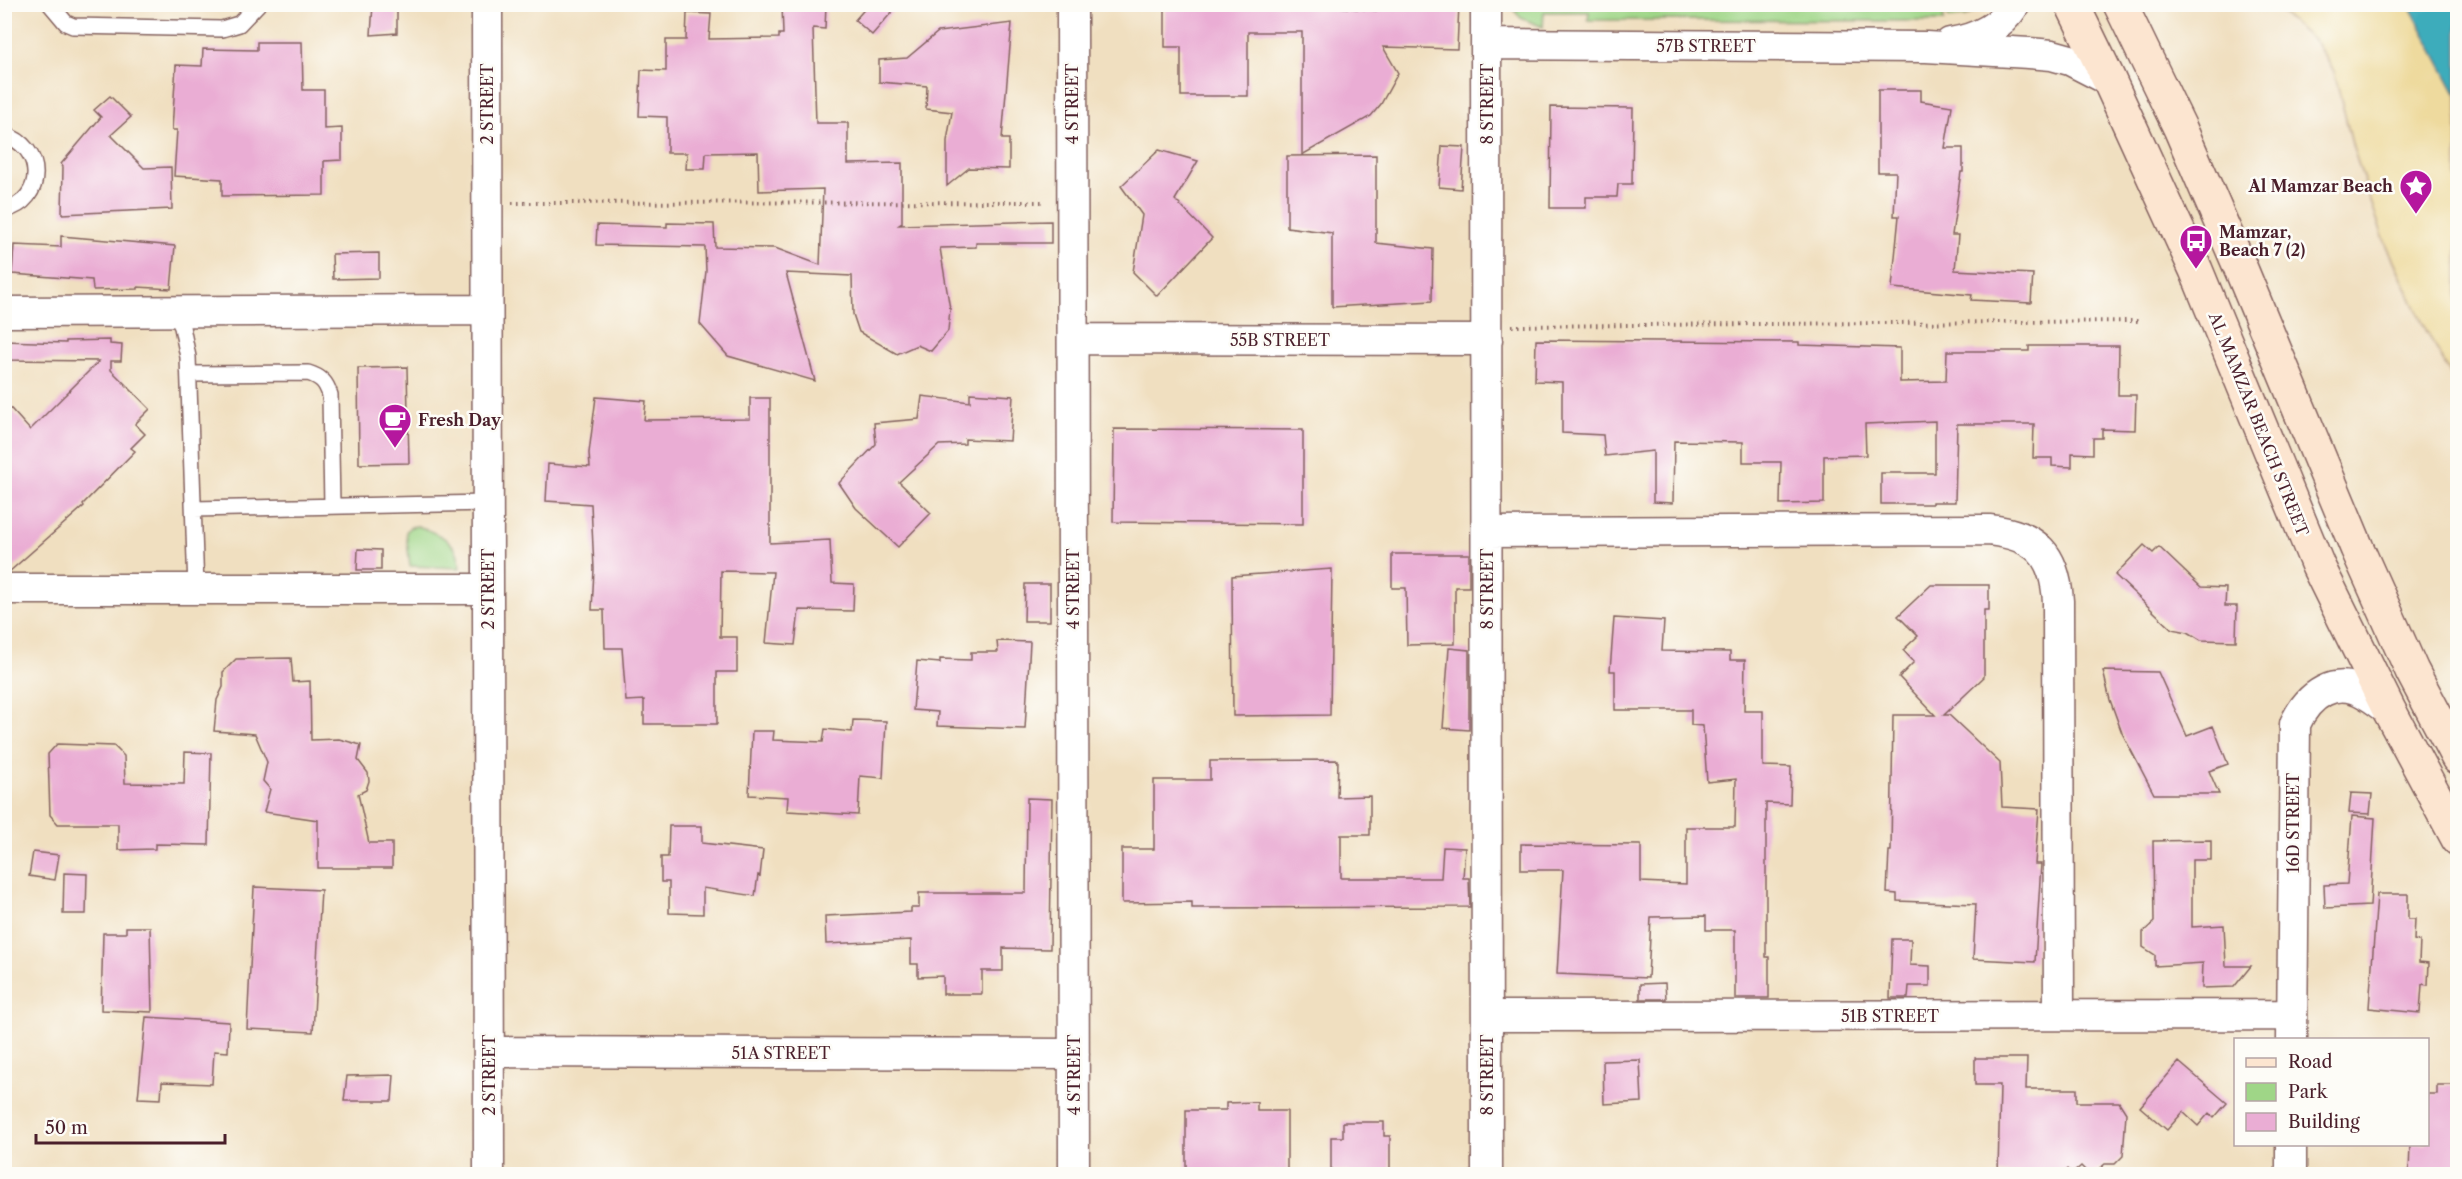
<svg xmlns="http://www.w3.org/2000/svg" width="2462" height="1179" font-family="'Libre Caslon Text',serif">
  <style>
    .green { fill: #9fd687; stroke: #747a59; stroke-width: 1.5 }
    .sand { fill: #eeda9e; stroke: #9c7c64; stroke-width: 1.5 }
    .water { fill: #3dacbb; stroke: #446673; stroke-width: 1.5 }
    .building { fill: #eaadd4 }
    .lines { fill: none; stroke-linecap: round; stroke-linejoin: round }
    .service-casing { stroke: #84625f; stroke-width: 18 }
    .minor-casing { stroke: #84625f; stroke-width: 33 }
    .secondary-casing { stroke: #84625f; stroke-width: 36 }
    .path { stroke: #84625f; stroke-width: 4; stroke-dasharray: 1.5 4.5; stroke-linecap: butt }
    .service { stroke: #fff; stroke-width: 15 }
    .minor { stroke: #fff; stroke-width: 30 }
    .secondary { stroke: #fce5d0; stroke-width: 33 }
    .labels { text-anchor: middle; stroke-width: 5; stroke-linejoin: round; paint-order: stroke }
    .street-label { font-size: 16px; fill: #4a1f2b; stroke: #fdfcf7 }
    .poi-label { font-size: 16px; font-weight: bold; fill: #4a1f2b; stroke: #fdfcf7; text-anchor: start }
  </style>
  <rect width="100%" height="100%" fill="#fdfcf7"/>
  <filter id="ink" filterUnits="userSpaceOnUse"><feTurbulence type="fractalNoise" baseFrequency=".0167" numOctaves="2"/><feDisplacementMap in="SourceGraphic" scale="12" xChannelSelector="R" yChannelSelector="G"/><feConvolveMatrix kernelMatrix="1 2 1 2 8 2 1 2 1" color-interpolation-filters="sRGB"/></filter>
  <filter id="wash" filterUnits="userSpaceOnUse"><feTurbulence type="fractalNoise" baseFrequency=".008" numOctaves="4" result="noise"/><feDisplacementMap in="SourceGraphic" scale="24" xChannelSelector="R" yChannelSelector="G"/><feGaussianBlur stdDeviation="1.35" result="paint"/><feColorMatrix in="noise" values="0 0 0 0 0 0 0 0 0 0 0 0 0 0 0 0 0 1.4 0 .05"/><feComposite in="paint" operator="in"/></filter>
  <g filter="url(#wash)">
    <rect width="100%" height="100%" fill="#f0dfc0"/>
    <path class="green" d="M1509,5H1986L1965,17L1950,18L1943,12L1944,21L1588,20L1589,12H1544L1543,27L1521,18Z
      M418,526C440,535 460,541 460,568L410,566L406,532L410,527Z"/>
    <path class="sand" d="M2273,5H2409L2457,95V386L2425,328L2383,237L2353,148L2334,71L2316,43Z"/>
    <path class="water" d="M2409,5H2457V95Z"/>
    <g id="blocks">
      <path class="building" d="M373,4H397V33L371,35Z
        M782,4H826L825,29L813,28L816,123H848V164L902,163V223L899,225L1051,221V243H976V247L940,248L950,309L948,331L931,351L917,345L897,354L859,332L853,314L852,276L786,273L815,381L728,356L700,324L706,271L705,247L596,245L597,225L667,227V223L714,224L715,247L775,248L820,265L823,189L759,191L758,152L706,153L705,169H686L687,153H667V117L639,116L641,70L666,71V40H686L687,13L711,14L709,39L779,38V34H783Z
        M869,4H899L872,35L855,20Z
        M1165,4H1308L1378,11L1376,4H1459L1457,49L1383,47L1398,73L1381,104L1371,116L1302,155V32H1248V96H1181V47H1165Z
        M1012,23L1002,139H1009V169L969,168L947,186V141L952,112L926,109L927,86L879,82V60L907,58L938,32Z
        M257,42H302L303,90H324V129L342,128V160L324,161V195L222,196V179L174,176L177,130H172L176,65L202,66L203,49L257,50Z
        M1878,90H1921V101L1952,106L1945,148H1963V172H1961L1952,235H1958L1955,270L2033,274L2031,303L1971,300L1972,295L1892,288L1899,216H1894L1896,172H1878Z
        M110,96L131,117L111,135L144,168L171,167L172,209L62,214L63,167L61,164L101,117L94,110Z
        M1551,107L1633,108L1632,184H1618L1617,197H1586V208H1550Z
        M1442,146L1464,147L1461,189L1439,187Z
        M1159,150L1198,161L1175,200L1212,238L1157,296L1133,272L1142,215L1121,186Z
        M1376,155V243L1433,249L1432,301L1332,307V233L1287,227V156Z
        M61,236L175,246L171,289L138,287V289L93,290L92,280L12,274L14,245L61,247Z
        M379,253V278L333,279L332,254Z
        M110,340V344L122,345L121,361H111V370L150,409L135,424L145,434L131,448L135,451L83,504L84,506L9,572H4V401L30,430L99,361L4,360V341L66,343V341Z
        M1536,340L1799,342V345L1900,348V382L1946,381L1947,351H2029V346H2119L2118,395H2136L2135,430L2102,429V438H2093V454L2072,453V467L2052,466V458H2033L2034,424H1957L1955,502H1932V504H1881V473H1935V421L1865,424L1866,455L1824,456V503L1780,504L1781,462H1743V442L1674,441L1673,503L1653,502V451L1605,456L1603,435L1562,433V382L1535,381Z
        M407,367L409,463L359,464L358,368Z
        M970,393L1013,396L1010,441L965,439V444L939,445L899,482L931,513L898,547L856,508L839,483L876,444L874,423L919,419L922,396L970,402Z
        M596,397L646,401L644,420L750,419V398H770V543L830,540L832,583L854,584L853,611L799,610L795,645L766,643L773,572L721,571L720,637H737V672H717V724H644V700L626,701L622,648H605L604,610H592L594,569L591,504L546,501L548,464L590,467L589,453Z
        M1114,429L1303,430V524L1113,522Z
        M2144,545L2153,553L2159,547L2201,587L2226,588L2225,606H2237L2236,641L2201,640L2188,632L2172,629L2115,575Z
        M358,549L381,550V570H357Z
        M1392,554H1469V587H1455V644L1407,645L1406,588H1392Z
        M1332,569L1330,715L1233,716L1232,576Z
        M1025,584H1050V621H1024Z
        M1931,585H1989V610H1984V677L1944,715H1949L2000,763L2002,807L2039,809L2035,864H2041L2035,962L1973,959L1976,904L1897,901V894L1887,893L1889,851H1891L1893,715H1935L1899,677L1914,662L1903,650L1918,636L1898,616Z
        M1614,618L1664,621L1662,651L1730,652V660H1745L1744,711H1763V766L1791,767L1790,804L1766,803V957H1769V998H1735V930H1706V916L1651,917L1648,978L1557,974L1563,870H1521V844L1641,845V882L1686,884V827H1735L1736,779L1707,782L1703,726L1691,725V710H1615V671H1610Z
        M997,641L1030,642L1025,729L937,726L938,712L913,710L917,661L940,663V659L971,660V652H998Z
        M1449,648L1469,650V730L1443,728Z
        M291,658L293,682L310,681L311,740L339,739L361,745L358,760L368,773L369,781L366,790L358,794L369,843H392V868H318V820L264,812L270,789L263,781L267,762L255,734L214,731L217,700L223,687V672L236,659Z
        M2103,671L2158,672L2187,736L2213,726L2228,764L2209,771L2219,794H2154L2122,733L2110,700Z
        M853,720L886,721L883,778L860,776L858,815L787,811L788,797L749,795L752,731H774L773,740L823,742L825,729L852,732Z
        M57,744L114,746L124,756L125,783L184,784L185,752L211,753L209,845L155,844V849L118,850V824H58L50,815L48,754Z
        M1338,760L1337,797L1370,796V835H1341V878H1441L1443,847L1465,848L1463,878H1469L1470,907L1192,908V902L1122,903V849H1154V780H1210V761Z
        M2351,793L2372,794L2370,814L2349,813Z
        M1027,798L1052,799L1050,949L1003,948V971H982V994H943V976L918,977V964H911V940L826,944L825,916L911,912V908H919V893H1026Z
        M2352,816L2375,818L2370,906L2325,908L2324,885L2347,884Z
        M669,826H702V843L763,850L760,876L758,875L755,896L703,888V914L669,913V882H661V857H668Z
        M2211,840V860H2192V927L2224,925L2226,966H2251L2234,987L2202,988L2203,963L2155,966V955L2143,947V932L2154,922L2153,841Z
        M33,852L59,855L55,880L29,876Z
        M64,873L87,874L86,914H63Z
        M254,887L321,890L313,1032L247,1029Z
        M2377,894H2408V919H2415L2414,940L2420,941L2419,962L2429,963L2428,985L2422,984L2420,1013L2369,1008Z
        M126,927H150L152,1012L101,1010L103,933H126Z
        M1892,939H1911L1910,965L1930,966V986H1909L1908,998H1890Z
        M1665,983L1666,999H1640V984Z
        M146,1017L229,1022L228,1052L214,1051L212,1084L162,1082L161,1099L138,1098Z
        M1975,1058H2027L2026,1089H2077V1102H2119L2126,1113L2123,1156L2115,1164H2105L2093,1174H2089L2081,1166L2072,1174L2068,1169L2063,1174H1998L2000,1085H1975Z
        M1640,1060L1642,1102L1604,1104L1603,1061Z
        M2179,1062L2227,1103L2214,1118L2209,1113L2198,1126L2183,1112L2167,1130L2140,1107Z
        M394,1075L392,1101H344L347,1076Z
        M2437,1085H2457V1174H2409L2410,1144H2427V1094H2437Z
        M1257,1102V1111H1287V1171H1256V1174H1186V1110H1226V1103Z
        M1343,1122H1384V1136H1390V1174H1348V1172L1331,1171V1137H1343Z"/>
    </g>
  </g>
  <g filter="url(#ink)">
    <use href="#blocks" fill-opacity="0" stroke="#84625f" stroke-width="1.5"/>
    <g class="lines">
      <g class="service-casing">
        <path id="service" d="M50,4L66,23L73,26L222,29L239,24L258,4
          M4,135C45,146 46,201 4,210
          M175,311L182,327L188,357L196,589
          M189,374L308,373C321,377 326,382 330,395L332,506
          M194,509L488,503"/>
      </g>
      <g class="minor-casing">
        <path id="minor" d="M487,4L489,1174
          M1072,4L1074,1174
          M1486,4L1487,1174
          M1950,43C1976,39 2001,27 2015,4
          M1486,44L1926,47L2029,53L2052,55L2070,60L2109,80
          M4,312L487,310
          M1073,339L1487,340
          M1487,532L1989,530C2036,535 2055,554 2058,601L2059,1015
          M4,589H488
          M1487,1016L2292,1015
          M2292,1040L2295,724C2308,695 2335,675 2366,694C2374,698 2382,705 2389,710
          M489,1052L1074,1054
          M2291,1174V1144"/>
      </g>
      <g class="secondary-casing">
        <path id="secondary" d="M2072,4L2109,80L2196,270L2318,566L2389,710L2458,839
          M2120,4L2180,128L2241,269L2357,548L2412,671L2458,758"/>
      </g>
      <path class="path" d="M512,203L1045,202
        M1512,326L2138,321"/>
      <use href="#service" class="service"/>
      <use href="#minor" class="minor"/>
      <use href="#secondary" class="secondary"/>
    </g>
  </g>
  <defs>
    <g id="sight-pin" transform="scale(1.725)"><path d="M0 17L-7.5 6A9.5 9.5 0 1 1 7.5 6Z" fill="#b5179e" stroke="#fdfcf7"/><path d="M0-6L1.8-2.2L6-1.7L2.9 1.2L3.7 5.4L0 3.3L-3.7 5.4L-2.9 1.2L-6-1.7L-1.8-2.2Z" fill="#fff"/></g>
    <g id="bus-pin" transform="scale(1.725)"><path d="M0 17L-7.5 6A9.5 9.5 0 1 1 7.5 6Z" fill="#b5179e" stroke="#fdfcf7"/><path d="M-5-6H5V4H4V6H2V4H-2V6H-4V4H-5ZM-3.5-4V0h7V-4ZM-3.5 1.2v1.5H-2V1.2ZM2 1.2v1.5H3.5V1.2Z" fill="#fff"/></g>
    <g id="cafe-pin" transform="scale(1.725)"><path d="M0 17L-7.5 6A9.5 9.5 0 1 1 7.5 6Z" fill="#b5179e" stroke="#fdfcf7"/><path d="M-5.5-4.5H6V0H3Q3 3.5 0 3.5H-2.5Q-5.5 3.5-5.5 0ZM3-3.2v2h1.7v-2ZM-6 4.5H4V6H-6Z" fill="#fff"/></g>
  </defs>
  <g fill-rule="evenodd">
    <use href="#sight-pin" x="2416" y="186"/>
    <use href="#bus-pin" x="2196" y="241"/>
    <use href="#cafe-pin" x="395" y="420"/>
  </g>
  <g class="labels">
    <g class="street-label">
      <text x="1706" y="52">57B STREET</text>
      <text transform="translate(487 104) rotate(-90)" y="6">2 STREET</text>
      <text transform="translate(1072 104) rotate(-90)" y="6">4 STREET</text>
      <text transform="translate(1487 104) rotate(-90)" y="6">8 STREET</text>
      <text x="1280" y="346">55B STREET</text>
      <text transform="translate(2259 424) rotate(68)" y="6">AL MAMZAR BEACH STREET</text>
      <text transform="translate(488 589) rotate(-90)" y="6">2 STREET</text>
      <text transform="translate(1073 589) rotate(-90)" y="6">4 STREET</text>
      <text transform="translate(1487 589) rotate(-90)" y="6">8 STREET</text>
      <text transform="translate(2293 823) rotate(-90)" y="6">16D STREET</text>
      <text x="1890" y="1022">51B STREET</text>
      <text x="781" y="1059">51A STREET</text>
      <text transform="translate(489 1075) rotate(-90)" y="6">2 STREET</text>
      <text transform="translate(1074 1075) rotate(-90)" y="6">4 STREET</text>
      <text transform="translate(1487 1075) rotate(-90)" y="6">8 STREET</text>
    </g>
    <g class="poi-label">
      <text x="2393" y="192" text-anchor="end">Al Mamzar Beach</text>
      <text x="2219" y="238">Mamzar,<tspan x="2219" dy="18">Beach 7 (2)</tspan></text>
      <text x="418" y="426">Fresh Day</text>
    </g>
  </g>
  <rect width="2462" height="1179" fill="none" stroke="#fdfcf7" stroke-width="24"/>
  <rect x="2234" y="1038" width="195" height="108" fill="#fdfcf7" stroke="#b5a4a5" stroke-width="1.5"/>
  <rect x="2246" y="1058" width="30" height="9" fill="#fce5d0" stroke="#b5a4a5" stroke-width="1.5"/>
  <text x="2288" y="1068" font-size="18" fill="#4a1f2b">Road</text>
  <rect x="2246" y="1083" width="30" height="18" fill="#9fd687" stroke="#b5a4a5" stroke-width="1.5"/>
  <text x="2288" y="1098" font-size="18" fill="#4a1f2b">Park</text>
  <rect x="2246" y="1113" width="30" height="18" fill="#eaadd4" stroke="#b5a4a5" stroke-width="1.5"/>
  <text x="2288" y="1128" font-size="18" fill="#4a1f2b">Building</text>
  <path d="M36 1134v9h189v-9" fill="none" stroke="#4a1f2b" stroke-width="3"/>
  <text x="45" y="1134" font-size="18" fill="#4a1f2b" stroke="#fdfcf7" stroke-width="4.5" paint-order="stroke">50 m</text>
</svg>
